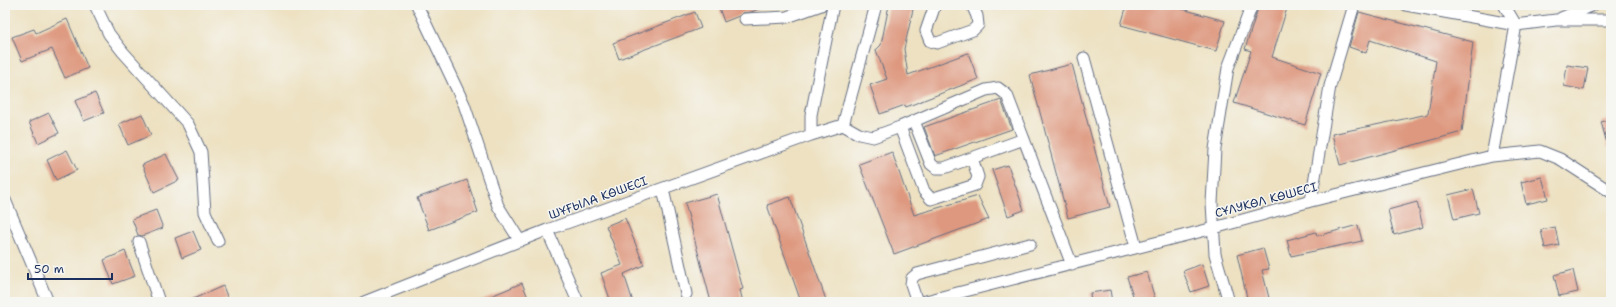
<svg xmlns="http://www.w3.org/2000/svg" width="1616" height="307" font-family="'Shantell Sans',sans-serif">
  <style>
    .building { fill: #de987f }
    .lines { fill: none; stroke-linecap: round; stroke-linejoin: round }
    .minor-casing { stroke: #646d81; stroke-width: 13 }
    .minor { stroke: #fff; stroke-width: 11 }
    .labels { text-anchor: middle; stroke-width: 3; stroke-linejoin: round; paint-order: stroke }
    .street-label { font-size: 12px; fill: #1b2f5e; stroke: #f6f6f2 }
  </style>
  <rect width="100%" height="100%" fill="#f6f6f2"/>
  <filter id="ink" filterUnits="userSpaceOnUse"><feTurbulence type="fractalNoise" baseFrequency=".025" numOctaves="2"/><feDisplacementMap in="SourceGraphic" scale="8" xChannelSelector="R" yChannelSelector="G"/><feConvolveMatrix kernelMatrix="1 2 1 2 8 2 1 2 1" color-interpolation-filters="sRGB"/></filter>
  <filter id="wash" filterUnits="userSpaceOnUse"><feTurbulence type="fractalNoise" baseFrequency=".012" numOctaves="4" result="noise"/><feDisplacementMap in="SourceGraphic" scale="16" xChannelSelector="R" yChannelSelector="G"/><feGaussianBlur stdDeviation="0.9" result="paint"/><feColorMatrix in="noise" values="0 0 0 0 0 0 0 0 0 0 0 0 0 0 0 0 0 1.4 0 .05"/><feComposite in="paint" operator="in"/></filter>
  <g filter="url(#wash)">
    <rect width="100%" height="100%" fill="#ede1c1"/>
    <g id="blocks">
      <path class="building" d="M718,5H766V6L751,12L742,13L739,16L724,22Z
        M889,5H914L904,49L908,75L968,53L978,79L906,107L905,105L880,114L870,85L887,79L876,50L881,45Z
        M1127,5H1168L1225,21L1216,51L1121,25Z
        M1259,5H1288L1272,57L1321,73L1305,125L1234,103L1251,51L1245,49Z
        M695,12L701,28L619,59L613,43Z
        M1359,12L1473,42L1462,132L1340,165L1332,134L1428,114L1436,61L1370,40L1366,53L1349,47Z
        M67,19L88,68L65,78L52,49L22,61L12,37L34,29L36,33Z
        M1072,64L1110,207L1068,218L1030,75Z
        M1567,65L1588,68L1584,90L1564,86Z
        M95,93L104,113L84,121L75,101Z
        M1001,100L1012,129L935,156L924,127Z
        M49,113L59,133L38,143L29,122Z
        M142,114L151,135L128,145L119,124Z
        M1611,119V147H1608L1601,122Z
        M67,150L77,170L56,180L47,160Z
        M892,152L914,215L978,196L989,219L894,254L859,164Z
        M166,154L179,180L154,192L142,165Z
        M1008,165L1024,210L1008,216L992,170Z
        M1542,177L1548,199L1526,204L1521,182Z
        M467,180L478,212L429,230L417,198Z
        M1473,189L1479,213L1454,219L1448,195Z
        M717,194L743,289L740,290L743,302H711L685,203Z
        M790,197L826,300L821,302H801L767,205Z
        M1417,202L1423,227L1394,235L1388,210Z
        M156,210L163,228L142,236L138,235L132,219Z
        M625,218L644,265L624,274L633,302H611L601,273L622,265L606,226Z
        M1358,225L1362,241L1291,256L1287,240L1316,232L1317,236Z
        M1555,227L1559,245L1545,248L1541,230Z
        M193,231L201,250L182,258L175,238Z
        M1263,248L1269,269L1262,270L1270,302H1248L1237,255Z
        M125,251L135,276L113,284L104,260Z
        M1202,264L1209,286L1191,292L1183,271Z
        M1573,270L1578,292L1559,296L1554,275Z
        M1147,272L1155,299L1145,302H1135L1127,277Z
        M522,283L529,300L524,302H477Z
        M223,286L228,299L221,302H186Z
        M1110,290L1112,302H1091L1090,293Z"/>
    </g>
  </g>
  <g filter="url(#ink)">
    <use href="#blocks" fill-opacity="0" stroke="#646d81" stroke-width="1"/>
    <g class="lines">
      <g class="minor-casing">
        <path id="minor" d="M95,5L109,34L123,52L188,124L201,152L205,212L218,241
          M417,5L464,104L498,206L520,241
          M935,5L926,31L930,41L937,43L973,30L978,25L977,16L972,5
          M1406,5L1516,25L1492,156
          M1504,5L1516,25L1556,20H1611
          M1561,18L1593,5
          M745,19L787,17L821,5
          M1084,58L1136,247
          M914,121L931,164L936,168H944L1024,139
          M843,125L859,134L873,137L900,127L986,90L998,88L1007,95L1072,265
          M843,125L876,5
          M900,127L924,191L931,199L975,185L978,177L972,158
          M811,135V115L833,5
          M663,189L686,294
          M5,200L48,302
          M1311,201L1330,86L1354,5
          M547,230L578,302
          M139,242L159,302
          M364,302L547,230L811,135L843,125
          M917,302L911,284L912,278L917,274L1030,244
          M922,302L1214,228L1311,201L1492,156L1540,151L1560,159L1611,192
          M1229,302L1215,254L1212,203L1215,149L1228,68L1252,5"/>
      </g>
      <use href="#minor" class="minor"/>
    </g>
  </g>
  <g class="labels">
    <g class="street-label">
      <text transform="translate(598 198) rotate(-20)" y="4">ШҰҒЫЛА КӨШЕСІ</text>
      <text transform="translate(1266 200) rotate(-15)" y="4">СҰЛУКӨЛ КӨШЕСІ</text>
    </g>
  </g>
  <rect width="1616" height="307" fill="none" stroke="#f6f6f2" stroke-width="20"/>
  <path d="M28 273v6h84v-6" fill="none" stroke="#1b2f5e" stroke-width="2"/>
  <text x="34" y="273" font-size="12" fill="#1b2f5e" stroke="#f6f6f2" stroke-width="3" paint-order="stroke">50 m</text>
</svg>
